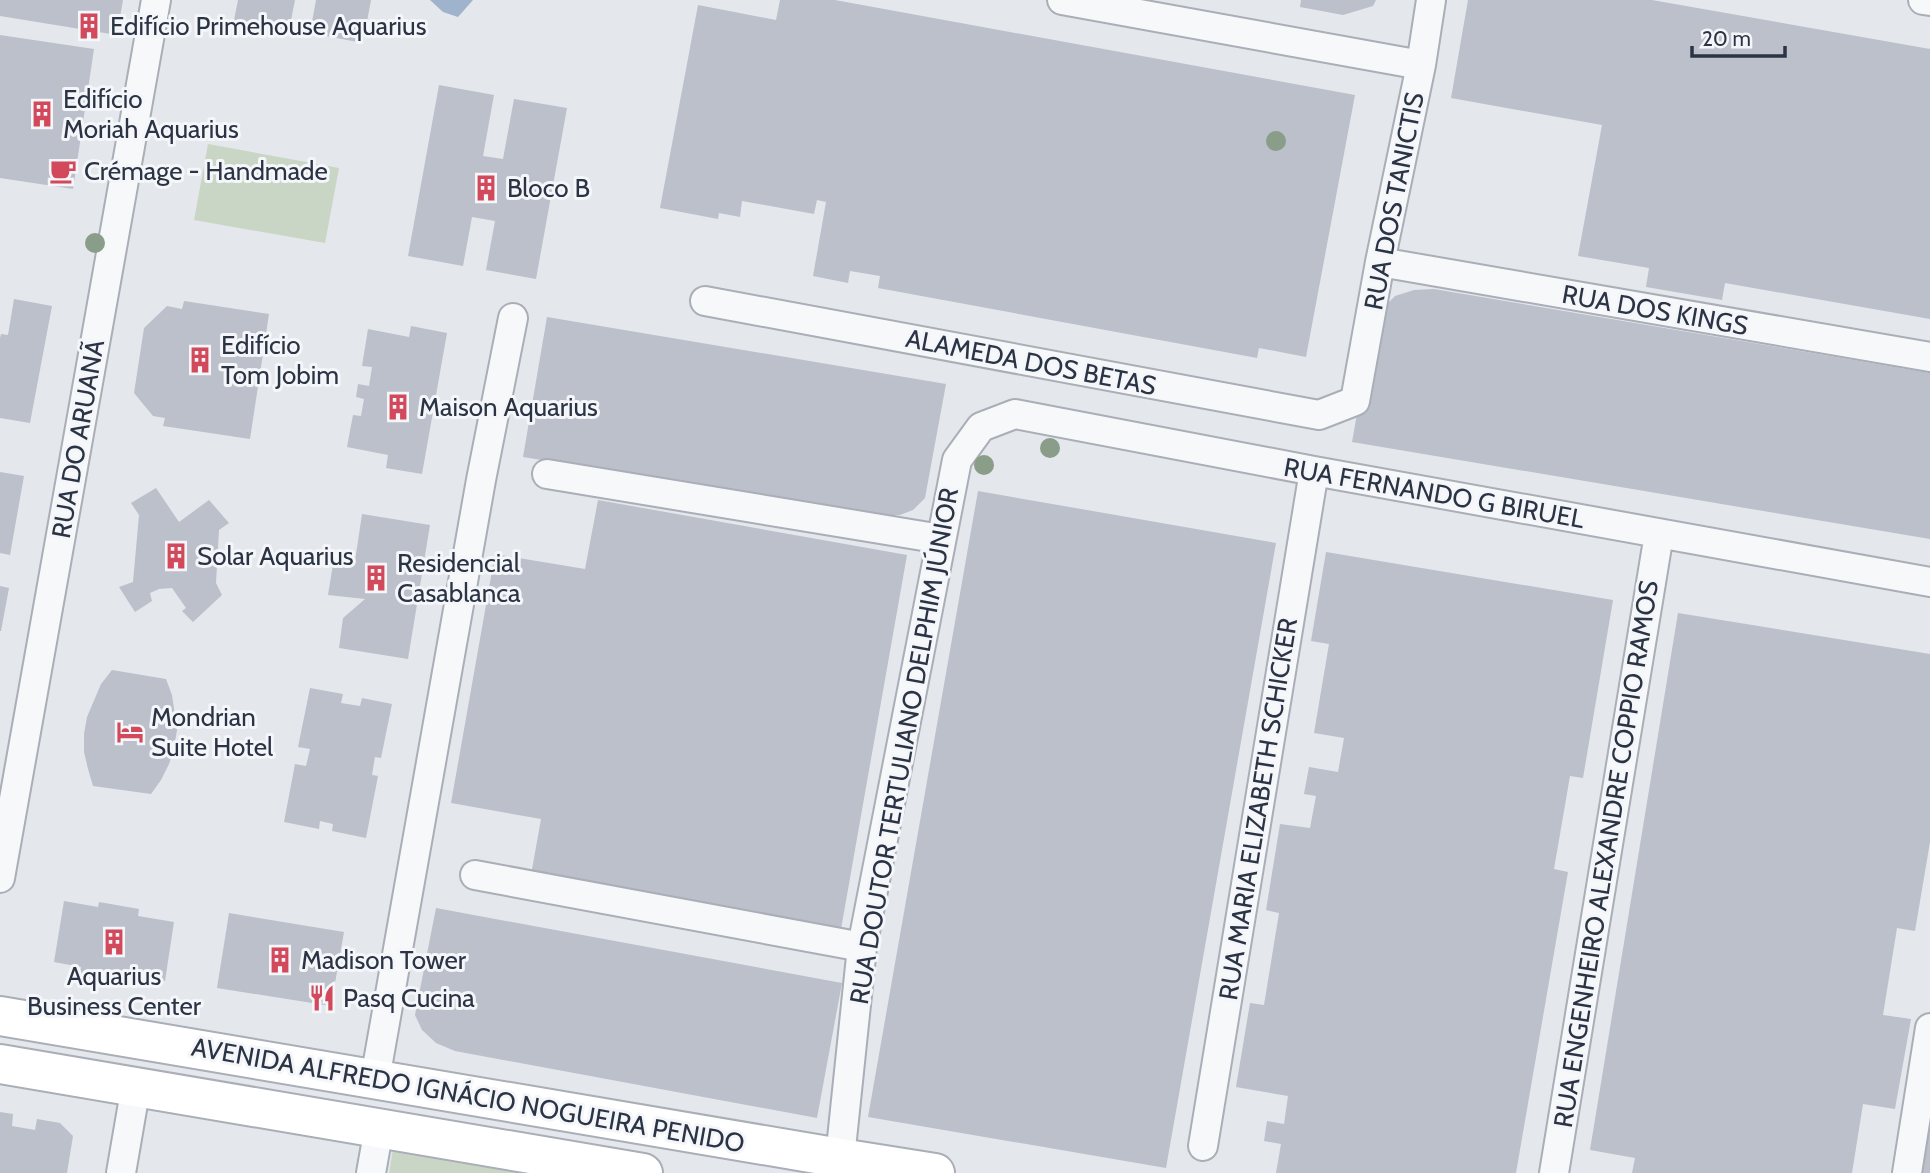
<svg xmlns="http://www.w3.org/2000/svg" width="1930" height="1173" font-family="Cabin,sans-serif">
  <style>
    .green { fill: #c9d6c5 }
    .water { fill: #9fb4cc }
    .building { fill: #bbc0ca }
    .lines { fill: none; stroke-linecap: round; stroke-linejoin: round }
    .street-casing { stroke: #a9aeb7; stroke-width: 32 }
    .secondary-casing { stroke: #a9aeb7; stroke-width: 42 }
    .street { stroke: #f7f8fa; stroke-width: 28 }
    .secondary { stroke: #fff; stroke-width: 38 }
    .tree { fill: #899d89 }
    .labels { text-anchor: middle; stroke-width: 6; stroke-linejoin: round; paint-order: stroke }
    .poi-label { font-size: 26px; fill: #2b3445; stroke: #f4f6f9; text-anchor: start }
    .street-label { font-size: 26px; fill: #2b3445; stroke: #f4f6f9 }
  </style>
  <rect width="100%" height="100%" fill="#e4e7ec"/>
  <path class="green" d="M208,144L339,168L325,243L194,220Z
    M394,1143L564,1173H389Z"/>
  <path class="water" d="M430,0H473L458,17L443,12Z"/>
  <path class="building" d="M0,0H123L117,35L0,16Z
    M238,0H295L289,30L234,20Z
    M316,0H371L363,43L310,33Z
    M780,0H835L1355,95L1306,357L1259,348L1257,358L878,288L880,276L850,271L848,283L813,276L826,202L817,200L814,214L742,201L740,217L719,213L718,219L660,208L698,5L776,20Z
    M1301,0H1376L1373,6L1343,15L1300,7Z
    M1468,0H1652L1930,49V319L1725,283L1722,300L1646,287L1649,268L1578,256L1602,125L1451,98Z
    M0,35L94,49L73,189L0,178Z
    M439,85L494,95L483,156L503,159L514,99L567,108L536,279L486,270L495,221L472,217L463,266L408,256Z
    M1434,289L1930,373V539L1352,442L1372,329L1381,310L1395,296L1414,290Z
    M14,299L52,306L30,423L0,418V338L1,334L8,335Z
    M184,301L269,314L250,439L163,426L165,418L153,416L134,393L144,328L167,306L182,309Z
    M547,317L946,384L925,498L913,510L900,515L882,516L523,457Z
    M411,326L447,333L422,474L386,468L388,455L347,447L353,415L361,416L364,399L356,397L358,384L369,386L372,367L362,366L368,329L409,337Z
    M0,472L24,476L10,555L0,553Z
    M156,488L179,522L209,500L229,523L219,530L216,583L222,595L193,622L182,611L186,608L172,588L159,589L150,593L152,601L135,612L119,587L133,582L139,515L131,503Z
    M978,491L1276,543L1166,1168L868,1117Z
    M598,500L907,555L841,929L531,875L541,819L451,803L495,554L585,569Z
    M362,514L430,525L408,659L339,648L343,618L365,599L328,595L334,558L355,561Z
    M1326,552L1613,600L1583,778L1570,776L1554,869L1568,872L1516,1173H1276L1281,1144L1264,1141L1267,1121L1284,1124L1288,1096L1236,1087L1250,1003L1264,1005L1279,913L1266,910L1280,824L1310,828L1316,796L1304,794L1309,767L1338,772L1344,738L1314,733L1329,644L1311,641Z
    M0,586L9,588L1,631H0Z
    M1678,613L1930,654V842L1915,931L1897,928L1883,1015L1911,1019L1895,1109L1863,1104L1852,1173H1632L1635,1158L1590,1150Z
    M112,670L166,679L172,695L177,730L174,748L169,764L161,780L151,794L93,786L88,769L84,752V734L87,717L101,684Z
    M310,688L343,694L341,703L360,706L362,698L392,704L381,758L375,757L372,775L378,776L366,838L332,831L333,824L320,821L319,829L284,822L295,764L306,766L310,749L298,747Z
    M64,901L98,907L99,902L139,909L138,916L174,922L165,981L140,977L139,986L80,976L81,967L54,962Z
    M436,908L842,983L817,1118L455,1051L436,1043L422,1030L415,1015Z
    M229,913L344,932L331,1006L217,988Z
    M0,1112L13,1114L12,1126L35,1130L37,1119L60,1123L73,1136L67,1173H0Z
    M1929,1126H1930V1173H1921Z"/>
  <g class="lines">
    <g class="street-casing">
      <path id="street" d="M1062,0L1421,65
        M1923,0L1930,1
        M1380,262L1930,357
        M705,301L1319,415L1355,401L1380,262L1421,65L1431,0
        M547,474L941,539
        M475,875L862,947
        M0,878L156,0
        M375,1079L481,480L513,318
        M1203,1146L1314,471
        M840,1158L862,947L957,460L981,427L1015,414L1314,471L1930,582
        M121,1173L136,1086
        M371,1173L379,1128
        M1554,1173L1659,534
        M1907,1173L1930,1028"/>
    </g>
    <g class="secondary-casing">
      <path id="secondary" d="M0,1016L840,1158L935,1173
        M0,1064L643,1173"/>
    </g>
    <use href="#street" class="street"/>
    <use href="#secondary" class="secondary"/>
  </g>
  <g class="tree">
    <circle cx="1276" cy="141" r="10"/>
    <circle cx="95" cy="243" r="10"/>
    <circle cx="1050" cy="448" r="10"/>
    <circle cx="984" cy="465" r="10"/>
  </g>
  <defs>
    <g id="building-bare" transform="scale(2.1)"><path d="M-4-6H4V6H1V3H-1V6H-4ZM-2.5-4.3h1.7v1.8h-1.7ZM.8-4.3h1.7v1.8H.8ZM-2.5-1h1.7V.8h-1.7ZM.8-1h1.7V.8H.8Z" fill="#d1495b" stroke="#f4f6f9" stroke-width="2.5" paint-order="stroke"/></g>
    <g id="cafe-bare" transform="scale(2.1)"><path d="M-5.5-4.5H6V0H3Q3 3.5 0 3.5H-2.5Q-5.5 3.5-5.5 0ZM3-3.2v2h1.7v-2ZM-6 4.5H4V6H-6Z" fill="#d1495b" stroke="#f4f6f9" stroke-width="2.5" paint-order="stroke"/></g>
    <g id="hotel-bare" transform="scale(2.1)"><path d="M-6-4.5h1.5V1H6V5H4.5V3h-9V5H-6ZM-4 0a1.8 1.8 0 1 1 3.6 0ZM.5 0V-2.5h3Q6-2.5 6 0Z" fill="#d1495b" stroke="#f4f6f9" stroke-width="2.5" paint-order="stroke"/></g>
    <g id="restaurant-bare" transform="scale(2.1)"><path d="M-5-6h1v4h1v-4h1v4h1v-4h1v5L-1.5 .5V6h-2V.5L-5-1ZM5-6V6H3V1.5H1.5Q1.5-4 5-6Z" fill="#d1495b" stroke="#f4f6f9" stroke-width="2.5" paint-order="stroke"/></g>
  </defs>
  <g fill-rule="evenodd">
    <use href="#building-bare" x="89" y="26"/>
    <use href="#building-bare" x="42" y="114"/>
    <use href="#cafe-bare" x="63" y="171"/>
    <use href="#building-bare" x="486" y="188"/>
    <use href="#building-bare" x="200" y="360"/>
    <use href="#building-bare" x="398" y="407"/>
    <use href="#building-bare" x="176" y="556"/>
    <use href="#building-bare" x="376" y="578"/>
    <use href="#hotel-bare" x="130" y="732"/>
    <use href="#building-bare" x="114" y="942"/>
    <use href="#building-bare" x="280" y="960"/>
    <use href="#restaurant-bare" x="322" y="998"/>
  </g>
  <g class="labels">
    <g class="poi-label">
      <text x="110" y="35">Edifício Primehouse Aquarius</text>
      <text x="63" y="108">Edifício<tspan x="63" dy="30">Moriah Aquarius</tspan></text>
      <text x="84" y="180">Crémage - Handmade</text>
      <text x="507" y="197">Bloco B</text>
      <text x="221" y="354">Edifício<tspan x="221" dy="30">Tom Jobim</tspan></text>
      <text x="419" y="416">Maison Aquarius</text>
      <text x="197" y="565">Solar Aquarius</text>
      <text x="397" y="572">Residencial<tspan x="397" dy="30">Casablanca</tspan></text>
      <text x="151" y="726">Mondrian<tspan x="151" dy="30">Suite Hotel</tspan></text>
      <text x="301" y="969">Madison Tower</text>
      <text x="114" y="985" text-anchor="middle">Aquarius<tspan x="114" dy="30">Business Center</tspan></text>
      <text x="343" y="1007">Pasq Cucina</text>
    </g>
    <g class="street-label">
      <text transform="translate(1394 201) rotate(-79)" y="9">RUA DOS TANICTIS</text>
      <text transform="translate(1655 310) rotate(10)" y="9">RUA DOS KINGS</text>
      <text transform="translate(1031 362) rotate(11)" y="9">ALAMEDA DOS BETAS</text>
      <text transform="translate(78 439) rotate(-80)" y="9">RUA DO ARUANÃ</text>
      <text transform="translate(1434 493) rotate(10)" y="9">RUA FERNANDO G BIRUEL</text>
      <text transform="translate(904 746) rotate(-80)" y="9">RUA DOUTOR TERTULIANO DELPHIM JÚNIOR</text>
      <text transform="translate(1258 809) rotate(-81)" y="9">RUA MARIA ELIZABETH SCHICKER</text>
      <text transform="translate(1606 854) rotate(-81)" y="9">RUA ENGENHEIRO ALEXANDRE COPPIO RAMOS</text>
      <text transform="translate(468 1095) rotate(10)" y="9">AVENIDA ALFREDO IGNÁCIO NOGUEIRA PENIDO</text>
    </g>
  </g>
  <path d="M1692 46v10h93v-10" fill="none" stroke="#2b3445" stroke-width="3.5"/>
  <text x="1702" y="46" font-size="21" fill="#2b3445" stroke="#f4f6f9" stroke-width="5" paint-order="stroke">20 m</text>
</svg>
